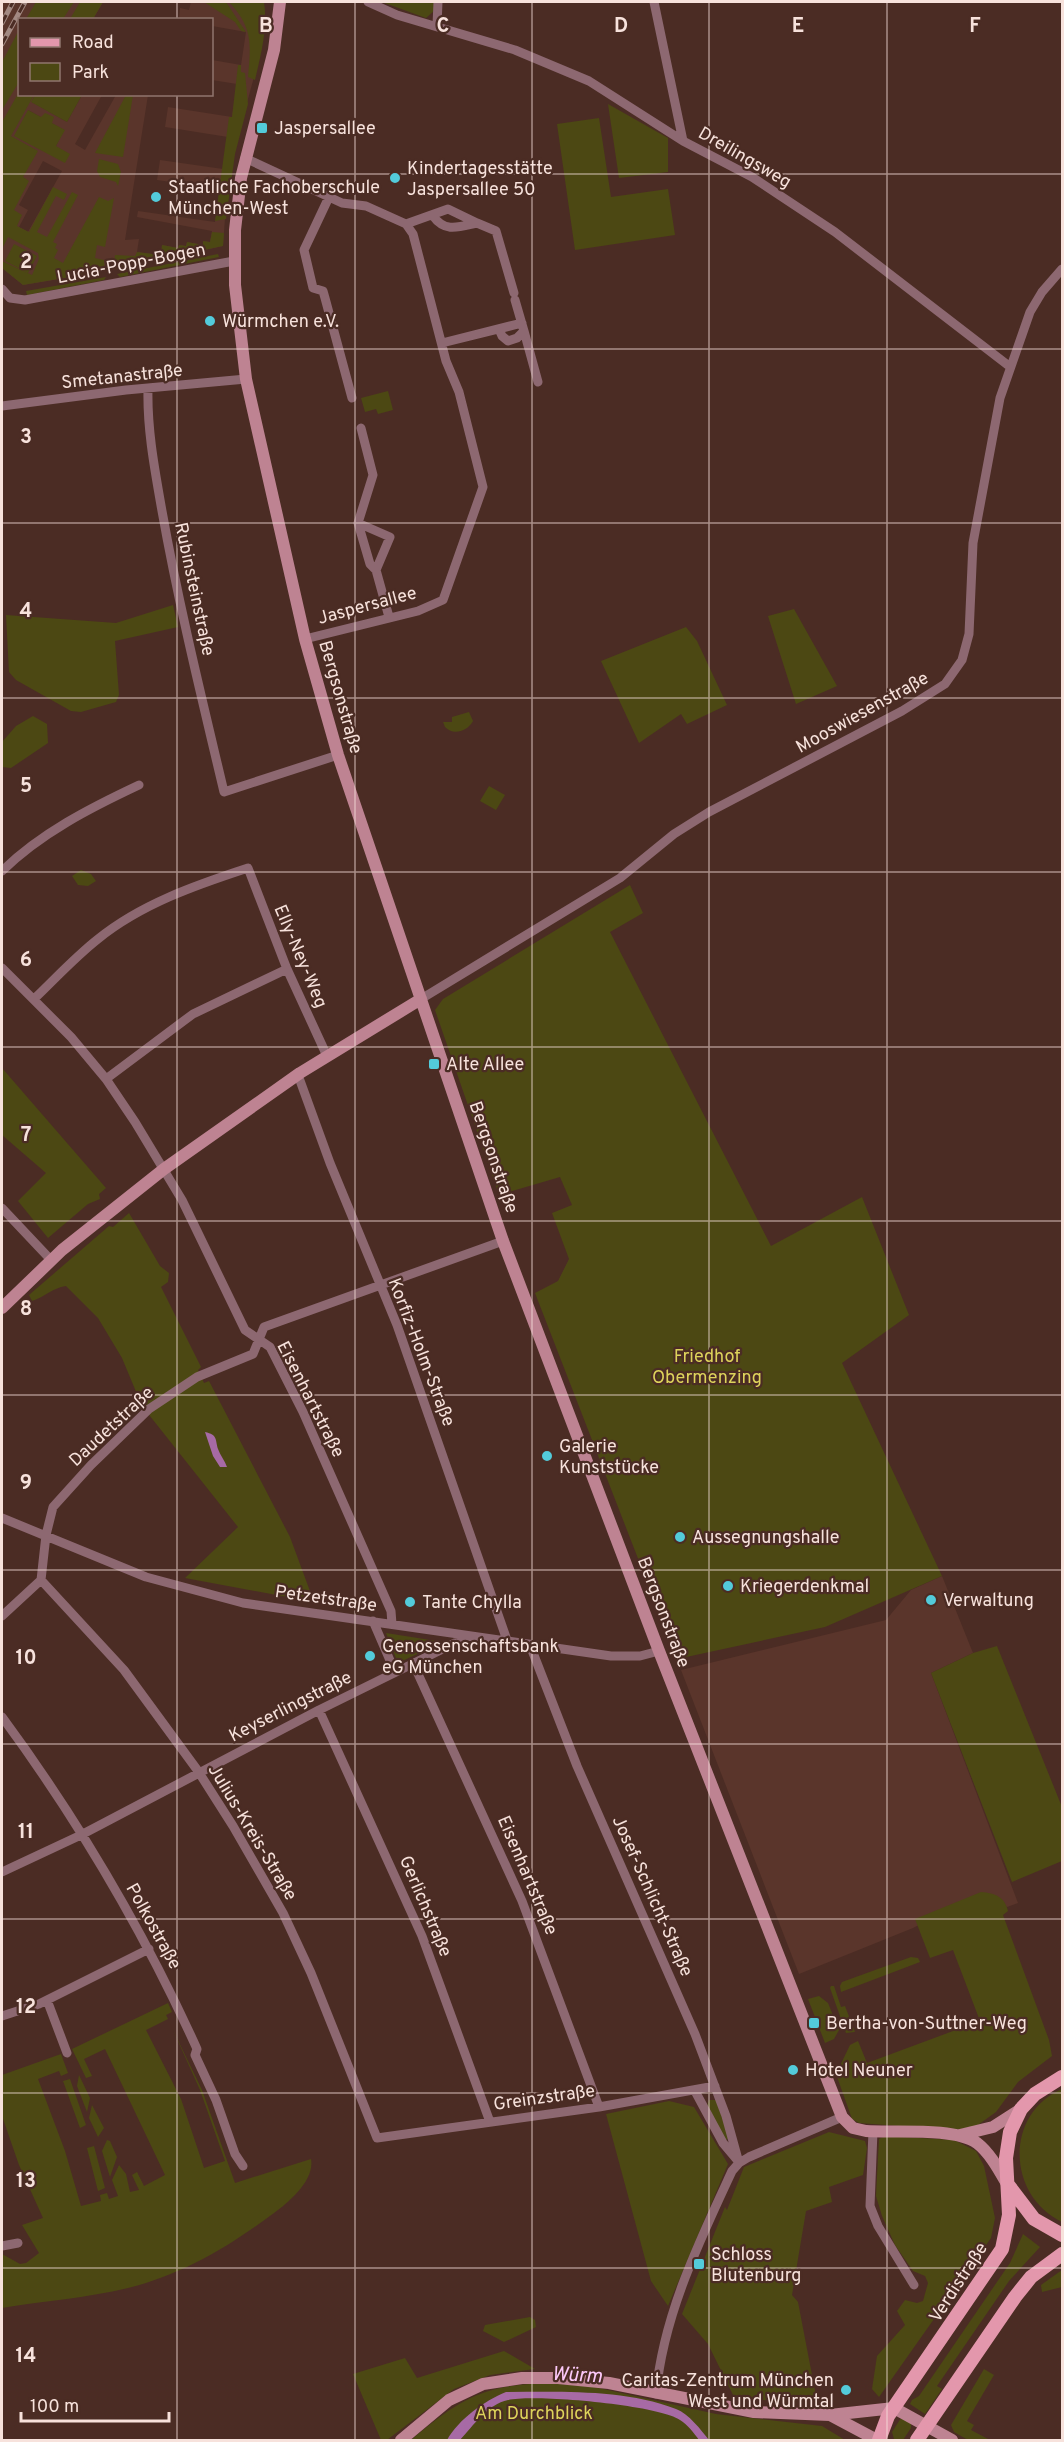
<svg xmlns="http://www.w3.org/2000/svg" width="1064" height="2442" font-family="Overpass,sans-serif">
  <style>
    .built { fill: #5a352b; fill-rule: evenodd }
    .green { fill: #4c4813 }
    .water { fill: #a76aa5 }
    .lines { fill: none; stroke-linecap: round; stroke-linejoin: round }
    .street { stroke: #8d6871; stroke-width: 9 }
    .secondary { stroke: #be8392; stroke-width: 12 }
    .primary { stroke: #e397ac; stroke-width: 14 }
    .rail-casing { stroke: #a28881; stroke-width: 5 }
    .rail { stroke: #4b2c24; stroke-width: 3; stroke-dasharray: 9; stroke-linecap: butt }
    .grid { fill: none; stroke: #f7e2dc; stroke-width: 1.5; stroke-opacity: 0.55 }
    .poi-dot { fill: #53cbda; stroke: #4b2c24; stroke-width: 2 }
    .labels { text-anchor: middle; stroke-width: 4.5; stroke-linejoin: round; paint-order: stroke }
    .poi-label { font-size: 18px; fill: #f7e2dc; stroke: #4b2c24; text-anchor: start }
    .street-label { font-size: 18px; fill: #f7e2dc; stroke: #4b2c24 }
    .park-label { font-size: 18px; fill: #ddd35b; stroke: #4b2c24 }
    .water-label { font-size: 20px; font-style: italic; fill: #fcc9f9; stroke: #4b2c24 }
    .grid-label { font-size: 20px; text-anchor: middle; font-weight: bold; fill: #f7e2dc; stroke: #4b2c24; stroke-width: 4.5; stroke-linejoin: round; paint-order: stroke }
  </style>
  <rect width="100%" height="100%" fill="#4b2c24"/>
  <path class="built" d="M2,2H103L93,19L20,20V94L35,95L32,102L67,122L82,95H102L75,144L85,150L116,95H148L125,240L139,239L137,252L153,254L154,251L161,253L162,245L178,248L179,245L186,246L187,242L203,245V241L210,242L212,231L137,217L138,211L215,222L220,189L157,180L160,160L223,169L228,137L165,127L168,107L232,117L237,84L212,80V60L241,65L246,32L212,26V20L179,19L180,8L189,10L191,2H245L250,13L254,77L237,139L226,204L223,246L108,271L23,285L2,268ZM28,110L64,130L56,146ZM43,161L62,171L28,232L19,227L28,210L19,205Z
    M942,1576L973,1653L931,1673L1018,1903L1007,1907L981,1893L913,1928L799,1974L681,1670L886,1620L911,1590Z"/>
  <path class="green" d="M36,2H74L63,19H26Z
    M80,2H103L93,19H70Z
    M204,2H226L246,32L241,31L235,22Z
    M229,2H264C268,28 261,54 255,80L248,77C251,43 253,28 229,2Z
    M382,2H434L435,10L426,18Z
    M19,30V82L2,110V62Z
    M238,65H241V72L245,73L248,104L235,154L226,219L215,221L229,117H232Z
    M19,92L20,94L34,95L11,136L38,151L23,177L29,181L14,210L22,215L17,226L29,232L53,187L67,194L64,200L56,196L37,232L47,237L72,192L78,195L53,242L57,244L55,248L58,250L54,258L63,263L99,197L108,201L114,198L105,247L97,245L95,258L104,260L105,271L23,285L2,268V261L32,275L39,259L38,253L8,237L2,249V122Z
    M35,95V94L82,95L67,122L31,102Z
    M126,95H133L123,157L95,153Z
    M608,104L668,138V172L619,178Z
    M28,110L41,117L45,113L54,117L52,123L65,130L56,146L70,154L65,163L14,136Z
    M599,118L611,197L668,189L675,235L575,250L557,124Z
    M99,159L118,164L121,172L118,186L116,182L100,177L97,171Z
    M212,232L224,233L223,246L113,269L115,255L135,256L137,252L153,254L154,251L161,253L162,245L178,248L179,245L186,246L187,242L203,245V241L210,242Z
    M14,244L37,256L28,273L5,261Z
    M218,254L219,257L120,277L117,274Z
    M106,277L104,280L27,295L26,291Z
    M388,391L393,410L378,414L376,409L365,412L361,398Z
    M173,605L178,627L115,641L119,695L116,702L81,712L71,711L16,680L9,672L6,615L116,623Z
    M794,609L837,686L796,704L768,616Z
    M686,627L697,641L727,705L687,724L681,714L639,743L601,661Z
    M469,712L473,721C468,731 453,736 445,727L443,722H452V717Z
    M33,716L47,724L48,743L11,768L2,767V742L16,726Z
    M489,786L505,795L496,810L480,801Z
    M81,870L91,874L96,881L88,886L78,885L72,876Z
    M630,885L643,913L610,932L771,1246L862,1197L909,1315L842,1363L942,1576L825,1627L677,1659L535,1293L558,1281L569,1259L552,1213L572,1205L560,1177L499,1195L435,1010L443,999Z
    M2,1068L106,1188L99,1194L100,1199L88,1204L48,1238L18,1201L46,1173L2,1135Z
    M129,1213L160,1266L169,1273L168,1282L161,1287L201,1367L198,1370L204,1383L209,1381L290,1537L314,1602L185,1578L238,1527L142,1406L122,1358L98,1318L66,1286C52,1288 45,1297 32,1301L29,1295L109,1226L113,1227Z
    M386,1633L443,1642L398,1663Z
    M997,1646L1062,1807V1861L1012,1882L931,1673L973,1653Z
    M981,1892C995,1893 1005,1897 1008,1911L1003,1915L1049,2040L1052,2056L1018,2082L996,2112L975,2127L953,2130L859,2123L852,2119L836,2074L850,2045L858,2041L867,2063L980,2021L953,1950L930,1958L915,1919Z
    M911,1957L918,1958L920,1962L841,1992L840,1986L842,1982Z
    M831,1986H834L841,2007L845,2006L855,2032L846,2033L830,1988Z
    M819,1996L828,2003L839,2030L834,2039L825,2043L808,1999Z
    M168,2003L172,2012L166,2015L168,2019L146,2030L181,2099L204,2168L225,2161L200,2090L173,2030L202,2090L235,2183L311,2159C315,2180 289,2202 274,2213C230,2246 182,2275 128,2288C87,2298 43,2301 2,2308V2254L20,2264L26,2263L39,2253L22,2225L43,2218L19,2165L2,2116V2075L61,2054L68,2073L61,2076L59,2071L38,2079L65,2151L81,2206L101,2201L100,2195L107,2193L109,2199L118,2196L112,2180L119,2165L126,2174L130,2192L139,2190L132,2175L137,2172L144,2186L165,2175L105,2049L84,2059L92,2076L86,2078L72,2049Z
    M79,2075L90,2098L87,2112L77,2086Z
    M70,2079L86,2125L80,2128L63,2081Z
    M1062,2089V2222C1007,2196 1004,2114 1062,2089Z
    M709,2100H716L729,2138L724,2141L706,2108Z
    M669,2101L694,2107L728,2164L668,2306L651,2281L606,2114Z
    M92,2105L104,2128L98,2137L89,2118Z
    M829,2132L865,2141L867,2148L863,2175L829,2187L832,2202L806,2211L792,2295L798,2302L817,2401L762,2400L733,2395L708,2344L682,2314L725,2207L727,2210L744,2167Z
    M885,2136L954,2140L976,2151L984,2166L995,2218L991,2238L879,2397L872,2389L877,2356L905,2325L897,2311L905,2300L917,2303L923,2301L928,2283L925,2276L913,2271L895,2245L882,2216L876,2196L879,2139Z
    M107,2140L110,2141L117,2157L110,2177L102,2151Z
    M94,2146L105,2188L98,2191L87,2148Z
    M1023,2234L1040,2247L1009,2281L937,2386L942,2389L925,2414L910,2404L912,2400L919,2396L1010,2263Z
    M1062,2270V2287L1042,2292L1041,2285Z
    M530,2317L535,2320L536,2327L504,2342L483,2331L485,2325Z
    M504,2351L535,2369L490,2375L454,2389L387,2440H381L353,2374L405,2358L417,2378Z
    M984,2369L994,2375L967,2421L974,2425L971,2430L990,2440H968L954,2432L951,2425Z
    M548,2383L594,2387L716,2414L822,2426L845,2440H411C460,2399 482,2385 548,2383Z
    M901,2418L911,2422V2428L903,2440L894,2439L892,2432Z"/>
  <path class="water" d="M205,1432C218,1435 215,1439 218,1449C220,1455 225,1461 227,1467H220L213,1456Z
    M506,2392C562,2392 623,2389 676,2409C689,2414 701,2430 709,2440H699C694,2433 688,2425 680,2420C658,2405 536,2394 508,2400C488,2404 473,2426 460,2440H447C459,2419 484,2401 506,2392Z"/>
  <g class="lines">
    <path class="street" d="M368,2L397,15L515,50L589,81L683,141L752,177L835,232L1009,366
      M654,2L683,141
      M437,25L438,2
      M245,158L342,203L366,206L406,224L413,234L446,361L459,392L483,487L443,600L418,611L305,639
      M329,197L304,250L313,288L323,291L325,298L352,398
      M477,223L496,231L514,293
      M406,224L448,209L477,223C459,227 445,233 433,216
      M2,289L10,298L25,300L234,261
      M499,329L502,336L508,341L517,338L524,331L515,300
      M524,331L538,382
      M442,343L522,323
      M148,389C147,430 155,471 162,511C179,606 202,699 224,792L338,755
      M2,406L126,390L246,379
      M361,428L373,475L358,523L370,564L376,570L389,617
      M358,523L390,537L376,570
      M2,871C41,833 90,808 139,785
      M2,968L71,1037L106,1079L135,1122L182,1200L245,1330L270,1347L303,1412L391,1611L392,1624
      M34,999C55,979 75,957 98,939C141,904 196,885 248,868L287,969L327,1056
      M421,999L620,878L674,834L709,812L902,711L945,684L962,660L969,634L973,543L1000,398L1030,312L1042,292L1062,269
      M298,1075L330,1163L397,1325L508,1643
      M106,1079L193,1014L287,969
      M2,1208L51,1260
      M2,1518L146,1577L243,1603L611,1656H640L659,1651
      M41,1580L124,1670L198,1771L233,1826L283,1913L311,1973L377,2138L599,2107L715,2086
      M2,1616L41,1580L46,1535L53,1507L91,1465L149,1409L197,1377L253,1354L264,1327L503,1241
      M373,1621L395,1672
      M530,1645L577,1766L695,2034L726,2116L739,2163
      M413,1663L522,1901L599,2107
      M319,1710L422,1936L490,2122
      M2,1717C78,1820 144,1932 197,2049L195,2055L216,2100L235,2154L243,2166
      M2,1872L81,1835L319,1710L467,1637
      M47,2000L67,2053
      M2,2016L39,2004L149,1949
      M695,2091L723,2143L739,2162
      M873,2131L870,2206L878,2226L914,2285
      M2,2246L18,2243
      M656,2394C663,2316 699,2242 732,2171L739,2163L749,2157L842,2117"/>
    <path class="secondary" d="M280,2L274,50L241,178L235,230V285L246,379L305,639L338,755L503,1241L659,1651L842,2117L853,2128L866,2131C895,2133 954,2127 977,2143C990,2153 999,2170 1007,2184
      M2,1308L62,1250L164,1169L300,1073L421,999
      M960,2135L993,2127L1021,2109
      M830,2415L877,2440
      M401,2440L449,2400L483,2384L522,2378H558L609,2383L754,2412L830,2415L894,2408L952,2440"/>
    <path class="primary" d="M1009,2186L1034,2219L1062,2235
      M879,2440L888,2416L1002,2249L1009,2215L1006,2158L1010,2132L1021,2109L1035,2094L1062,2077
      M917,2440L1015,2297L1031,2277L1062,2254"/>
    <g class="rail-casing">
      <path id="rail" d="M2,23L13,2
        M2,44L25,2"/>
    </g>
    <use href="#rail" class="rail"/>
  </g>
  <path class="grid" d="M177,2V20M355,2V2440M532,2V2440M709,2V2440M887,2V2440M177,94V2440M2,174H1062M2,349H1062M2,523H1062M2,698H1062M2,872H1062M2,1047H1062M2,1221H1062M2,1395H1062M2,1570H1062M2,1744H1062M2,1919H1062M2,2093H1062M2,2268H1062"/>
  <g class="poi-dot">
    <rect x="256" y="122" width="12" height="12" rx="3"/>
    <circle cx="395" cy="178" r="6"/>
    <circle cx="156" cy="197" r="6"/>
    <circle cx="210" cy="321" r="6"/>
    <rect x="428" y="1058" width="12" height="12" rx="3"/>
    <circle cx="547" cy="1456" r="6"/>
    <circle cx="680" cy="1537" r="6"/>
    <circle cx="728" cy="1586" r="6"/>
    <circle cx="931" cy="1600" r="6"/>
    <circle cx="410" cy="1602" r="6"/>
    <circle cx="370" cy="1656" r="6"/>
    <rect x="808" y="2017" width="12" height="12" rx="3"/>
    <circle cx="793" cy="2070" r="6"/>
    <rect x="693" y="2258" width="12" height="12" rx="3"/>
    <circle cx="846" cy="2390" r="6"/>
  </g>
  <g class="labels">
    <g class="poi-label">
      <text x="274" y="134">Jaspersallee</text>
      <text x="407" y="174">Kindertagesstätte<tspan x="407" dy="21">Jaspersallee 50</tspan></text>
      <text x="168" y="193">Staatliche Fachoberschule<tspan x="168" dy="21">München-West</tspan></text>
      <text x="222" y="327">Würmchen e.V.</text>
      <text x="446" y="1070">Alte Allee</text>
      <text x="559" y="1452">Galerie<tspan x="559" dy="21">Kunststücke</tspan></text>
      <text x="692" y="1543">Aussegnungshalle</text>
      <text x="740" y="1592">Kriegerdenkmal</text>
      <text x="943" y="1606">Verwaltung</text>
      <text x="422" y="1608">Tante Chylla</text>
      <text x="382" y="1652">Genossenschaftsbank<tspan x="382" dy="21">eG München</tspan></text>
      <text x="826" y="2029">Bertha-von-Suttner-Weg</text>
      <text x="805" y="2076">Hotel Neuner</text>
      <text x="711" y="2260">Schloss<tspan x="711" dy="21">Blutenburg</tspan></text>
      <text x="834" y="2386" text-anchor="end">Caritas-Zentrum München<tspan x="834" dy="21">West und Würmtal</tspan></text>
    </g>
    <g class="street-label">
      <text transform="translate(745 157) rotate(30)" y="6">Dreilingsweg</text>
      <text transform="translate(131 263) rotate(-11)" y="6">Lucia-Popp-Bogen</text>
      <text transform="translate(122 376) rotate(-6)" y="6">Smetanastraße</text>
      <text transform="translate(195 589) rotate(78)" y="6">Rubinsteinstraße</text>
      <text transform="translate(367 605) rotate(-15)" y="6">Jaspersallee</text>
      <text transform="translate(341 697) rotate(74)" y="6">Bergsonstraße</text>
      <text transform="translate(862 712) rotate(-29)" y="6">Mooswiesenstraße</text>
      <text transform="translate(301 956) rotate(67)" y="6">Elly-Ney-Weg</text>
      <text transform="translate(494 1157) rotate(71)" y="6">Bergsonstraße</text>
      <text transform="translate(422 1352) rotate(69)" y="6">Korfiz-Holm-Straße</text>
      <text transform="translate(311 1399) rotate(63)" y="6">Eisenhartstraße</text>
      <text transform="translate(111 1426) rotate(-43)" y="6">Daudetstraße</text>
      <text transform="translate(326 1598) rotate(8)" y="6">Petzetstraße</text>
      <text transform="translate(664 1612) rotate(69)" y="6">Bergsonstraße</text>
      <text transform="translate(290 1706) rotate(-27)" y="6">Keyserlingstraße</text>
      <text transform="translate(253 1832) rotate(59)" y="6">Julius-Kreis-Straße</text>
      <text transform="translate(528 1875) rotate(67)" y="6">Eisenhartstraße</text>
      <text transform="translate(653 1896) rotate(66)" y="6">Josef-Schlicht-Straße</text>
      <text transform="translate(426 1906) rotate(67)" y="6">Gerlichstraße</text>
      <text transform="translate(154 1926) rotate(61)" y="6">Polkostraße</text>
      <text transform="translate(544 2097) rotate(-8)" y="6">Greinzstraße</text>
      <text transform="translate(958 2282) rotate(-57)" y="6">Verdistraße</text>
    </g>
    <g class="park-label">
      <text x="707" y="1362">Friedhof<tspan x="707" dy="21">Obermenzing</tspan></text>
      <text x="534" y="2419">Am Durchblick</text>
    </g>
    <g class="water-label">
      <text transform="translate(577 2374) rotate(3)" y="7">Würm</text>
    </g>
  </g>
  <g class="grid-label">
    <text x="266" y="32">B</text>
    <text x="443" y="32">C</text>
    <text x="621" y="32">D</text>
    <text x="798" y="32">E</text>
    <text x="975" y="32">F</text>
    <text x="26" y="268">2</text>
    <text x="26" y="443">3</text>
    <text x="26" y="617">4</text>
    <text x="26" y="792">5</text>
    <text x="26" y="966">6</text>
    <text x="26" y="1141">7</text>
    <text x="26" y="1315">8</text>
    <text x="26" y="1489">9</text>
    <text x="26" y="1664">10</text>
    <text x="26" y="1838">11</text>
    <text x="26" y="2013">12</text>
    <text x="26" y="2187">13</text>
    <text x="26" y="2362">14</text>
  </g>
  <rect width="1064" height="2442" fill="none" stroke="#f7e2dc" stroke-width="6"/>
  <rect x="18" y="18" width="195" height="78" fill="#4b2c24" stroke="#90756e" stroke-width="1.5"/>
  <rect x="30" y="38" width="30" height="9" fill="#e397ac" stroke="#90756e" stroke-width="1.5"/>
  <text x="72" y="48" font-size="18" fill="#f7e2dc">Road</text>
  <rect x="30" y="63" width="30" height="18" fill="#4c4813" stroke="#90756e" stroke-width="1.5"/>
  <text x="72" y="78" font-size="18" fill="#f7e2dc">Park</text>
  <path d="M21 2412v9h148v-9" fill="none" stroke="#f7e2dc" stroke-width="3"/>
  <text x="30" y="2412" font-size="18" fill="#f7e2dc" stroke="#4b2c24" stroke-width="4.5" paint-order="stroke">100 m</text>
</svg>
